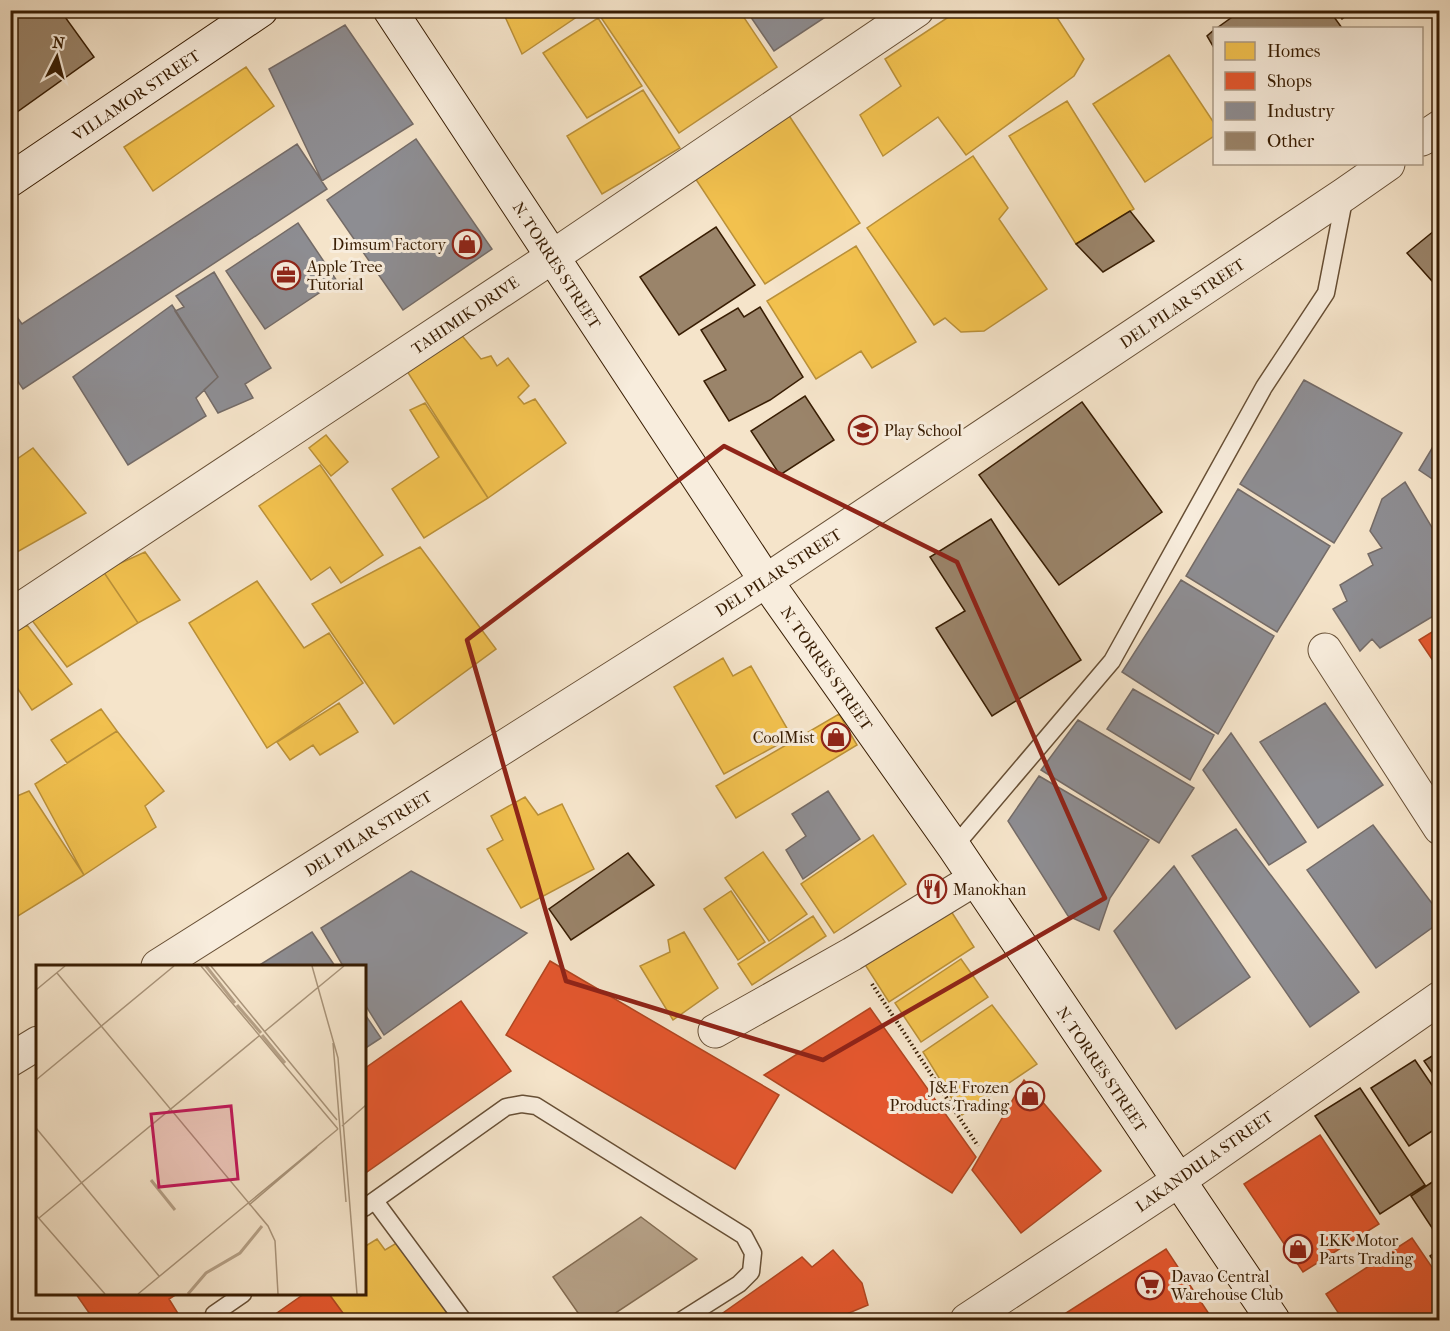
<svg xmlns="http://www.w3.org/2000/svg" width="1450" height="1331" font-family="'IM FELL French Canon',serif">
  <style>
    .water { fill: #b5a086; stroke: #836c52; stroke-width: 1.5 }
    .homes { fill: #f2c14e; stroke: #ba9038; stroke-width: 1.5 }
    .shops { fill: #e4572e; stroke: #b04621; stroke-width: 1.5 }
    .industry { fill: #8d8d92; stroke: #746b67; stroke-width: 1.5 }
    .building { fill: #9a846a; stroke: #381d03; stroke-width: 1.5 }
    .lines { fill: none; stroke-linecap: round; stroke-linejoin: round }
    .lane-casing { stroke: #674f35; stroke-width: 19 }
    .street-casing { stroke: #674f35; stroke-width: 35 }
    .secondary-casing { stroke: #381d03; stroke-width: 35 }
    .path { stroke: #381d03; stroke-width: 4; stroke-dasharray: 1.5 3; stroke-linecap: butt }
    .lane { stroke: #f8eddd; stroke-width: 16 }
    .street { stroke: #f8eddd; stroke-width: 33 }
    .secondary { stroke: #f8eddd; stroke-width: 33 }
    .marked { fill: none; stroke: #8f2418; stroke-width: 4.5; stroke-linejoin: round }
    .labels { text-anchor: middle; stroke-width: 6; stroke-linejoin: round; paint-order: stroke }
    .street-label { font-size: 16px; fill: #381d03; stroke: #f8eddd }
    .poi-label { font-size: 16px; fill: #381d03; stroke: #f8eddd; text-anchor: start }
    .inset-river { fill: none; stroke: #b5a086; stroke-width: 3 }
    .inset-road { fill: none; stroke: #a9947a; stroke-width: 1.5 }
    .view { fill: #c2185b; fill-opacity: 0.15; stroke: #c2185b; stroke-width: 3 }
    .inset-edge { fill: none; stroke: #381d03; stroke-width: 3 }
  </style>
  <rect width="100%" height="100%" fill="#f5e4ca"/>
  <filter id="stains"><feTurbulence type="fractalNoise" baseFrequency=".00333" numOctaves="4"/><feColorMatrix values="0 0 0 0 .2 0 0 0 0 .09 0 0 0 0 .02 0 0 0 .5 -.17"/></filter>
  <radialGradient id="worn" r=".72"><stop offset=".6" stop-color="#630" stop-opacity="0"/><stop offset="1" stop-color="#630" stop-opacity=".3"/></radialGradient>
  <path class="water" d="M641,1217L697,1259L605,1320H583L553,1277Z"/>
  <path class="homes" d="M502,10H587L522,54Z
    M596,10H739L777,67L679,133Z
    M959,10H1052L1084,59L1074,76L966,155L938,117L883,156L860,115L901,86L885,59Z
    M598,18L642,86L587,118L543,53Z
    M1169,55L1214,123V136L1145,182L1093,104Z
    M246,67L274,106L153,191L124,147Z
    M643,90L680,148L602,194L567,136Z
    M1067,101L1134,209L1076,244L1009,136Z
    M788,114L860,223L765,284L693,175Z
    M973,156L1008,208L999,219L1047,289L984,331L961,332L945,318L934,325L867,228Z
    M856,246L916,342L872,368L861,351L816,379L767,301Z
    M459,332L481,359L491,356L497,366L508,358L529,386L518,397L524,404L535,399L566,443L488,498L405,368Z
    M425,403L488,498L424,538L392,489L439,457L410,410Z
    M326,435L348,462L331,476L309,448Z
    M33,448L86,513L10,556V464Z
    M320,465L383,555L341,583L330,567L311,580L259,506Z
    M420,547L496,649L394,724L312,604Z
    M145,552L180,600L138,623L103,571Z
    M103,571L138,623L67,667L31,619Z
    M257,581L304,648L329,633L363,683L267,748L189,623Z
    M27,625L72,684L32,710L10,677V635Z
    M723,658L733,676L751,666L792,737L724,774L674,687Z
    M339,703L358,732L320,755L313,745L290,760L277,742Z
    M101,709L117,731L67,763L51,740Z
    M839,714L857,745L736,818L716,786Z
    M117,731L164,791L145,806L156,827L84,875L35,784Z
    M29,791L84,875L10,921V799Z
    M525,797L538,815L562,804L594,869L521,908L487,849L503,840L491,816Z
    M873,835L906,884L834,933L801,884Z
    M763,852L807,914L769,941L725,878Z
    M731,891L765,942L738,960L704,909Z
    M949,908L974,947L889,1002L864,963Z
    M813,916L826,936L752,985L738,964Z
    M684,932L718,988L673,1020L640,966L670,952L668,940Z
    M961,959L988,997L921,1042L895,1003Z
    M992,1005L1037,1064L962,1115L923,1052Z
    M377,1239L385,1250L400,1241L452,1320H348L329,1294H364V1247Z"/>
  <path class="shops" d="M1440,627V671L1419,640Z
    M550,961L779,1095L735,1169L506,1035Z
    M461,1001L511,1071L364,1174V1069Z
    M870,1008L976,1157L952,1193L764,1075Z
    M1024,1080L1101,1171L1021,1233L972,1170Z
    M1320,1135L1379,1224L1303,1272L1244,1184Z
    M1412,1238L1440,1279V1320H1343L1326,1294Z
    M1166,1249L1213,1320H1055Z
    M833,1250L862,1283L868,1305L844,1315L847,1320H713L802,1257L812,1267Z
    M76,1294H177L169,1299L182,1320H94Z
    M304,1294H329L348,1320H267Z"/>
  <path class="industry" d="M746,10H836L774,51Z
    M345,25L413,124L322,181L269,69Z
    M416,139L492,249L403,310L327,200Z
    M297,144L327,189L23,389L10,370V307L22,324Z
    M298,223L337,281L265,329L226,271Z
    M214,272L271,368L245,384L253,398L218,413L204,390L218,377L175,311L184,307L176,296Z
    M172,305L218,377L196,398L206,416L128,465L73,377Z
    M1304,380L1402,433L1334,543L1240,484Z
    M1440,435V484L1419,470Z
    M1405,482L1440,541V612L1380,648L1372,639L1360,651L1333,609L1347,601L1340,585L1373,565L1368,554L1382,548L1370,531L1382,499Z
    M1238,489L1330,546L1277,632L1186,576Z
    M1181,580L1274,636L1218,734L1122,672Z
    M1133,689L1214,735L1190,780L1107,729Z
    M1325,703L1383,785L1318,828L1260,742Z
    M1078,720L1194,788L1159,843L1041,770Z
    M1231,733L1306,842L1269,865L1203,770Z
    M1039,776L1149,840L1110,898L1099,930L1068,916L1008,821Z
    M828,791L860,839L803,879L786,850L806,836L792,814Z
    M1373,825L1440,914V922L1376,968L1307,870Z
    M1236,829L1359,992L1310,1027L1192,856Z
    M1174,866L1250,977L1176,1029L1114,931Z
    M411,871L527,933L384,1035L364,1003V966H343L321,928Z
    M312,932L335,966H258Z
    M364,1013L381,1038L364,1049Z"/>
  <path class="building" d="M15,10H60L94,57L10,117V14Z
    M1242,10H1329L1342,28H1217Z
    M1336,10H1354L1342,19Z
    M1214,30V48L1207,36Z
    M1130,211L1154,241L1103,272L1076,244Z
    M1440,226V290L1407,253Z
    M716,227L755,285L679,335L640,277Z
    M760,307L803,377L770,400L729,421L704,381L726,370L701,330L738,308L744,317Z
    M805,396L834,440L780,475L751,431Z
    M1082,402L1162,512L1059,585L979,475Z
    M991,519L1081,660L992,716L936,628L965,611L930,557Z
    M628,853L654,885L571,940L549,909Z
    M1440,1051V1084L1424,1061Z
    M1415,1060L1440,1097V1126L1409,1146L1371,1088Z
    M1360,1088L1425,1185L1380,1214L1315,1116Z
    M1440,1177V1240L1411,1196Z
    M1440,1249V1270L1430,1256Z"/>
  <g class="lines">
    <g class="lane-casing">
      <path id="lane" d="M954,847L1112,661L1264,387L1326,293L1345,195
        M375,1201L463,1320
        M364,1208L506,1107L522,1104L536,1106L744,1236L753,1253L751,1272L739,1284L682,1320
        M214,1314L243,1294"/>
    </g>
    <g class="street-casing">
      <path id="street" d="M1422,139L1440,127
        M10,616L552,257L917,10
        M1325,650L1440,828
        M158,966L766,581L1345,194L1388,164
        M715,1031L852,954L975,879
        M10,1060L38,1043
        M967,1320L1178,1181L1440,998"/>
    </g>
    <g class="secondary-casing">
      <path id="secondary" d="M390,10L766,581L954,847L1273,1320
        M10,180L261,10"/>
    </g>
    <path class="path" d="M872,984L978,1146"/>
    <use href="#lane" class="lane"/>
    <use href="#street" class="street"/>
    <use href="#secondary" class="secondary"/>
  </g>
  <path class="marked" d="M724,446L957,562L1105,898L823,1060L566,981L467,640Z"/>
  <defs>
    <g id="shop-ring" transform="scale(1.5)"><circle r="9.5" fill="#f8eddd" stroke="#8f2418" stroke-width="1.5"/><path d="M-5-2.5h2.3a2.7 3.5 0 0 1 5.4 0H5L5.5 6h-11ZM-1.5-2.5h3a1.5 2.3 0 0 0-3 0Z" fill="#8f2418"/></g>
    <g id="office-ring" transform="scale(1.5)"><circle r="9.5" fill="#f8eddd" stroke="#8f2418" stroke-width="1.5"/><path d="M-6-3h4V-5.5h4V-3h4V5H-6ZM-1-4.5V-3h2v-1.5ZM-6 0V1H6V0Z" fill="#8f2418"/></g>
    <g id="school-ring" transform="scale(1.5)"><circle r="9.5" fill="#f8eddd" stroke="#8f2418" stroke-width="1.5"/><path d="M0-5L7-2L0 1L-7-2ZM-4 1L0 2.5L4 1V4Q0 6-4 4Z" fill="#8f2418"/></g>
    <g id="restaurant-ring" transform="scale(1.5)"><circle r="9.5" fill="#f8eddd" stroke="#8f2418" stroke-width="1.5"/><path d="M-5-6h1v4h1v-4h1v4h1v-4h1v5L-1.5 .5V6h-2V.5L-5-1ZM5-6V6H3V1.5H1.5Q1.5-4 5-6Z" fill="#8f2418"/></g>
    <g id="supermarket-ring" transform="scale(1.5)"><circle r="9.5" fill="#f8eddd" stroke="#8f2418" stroke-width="1.5"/><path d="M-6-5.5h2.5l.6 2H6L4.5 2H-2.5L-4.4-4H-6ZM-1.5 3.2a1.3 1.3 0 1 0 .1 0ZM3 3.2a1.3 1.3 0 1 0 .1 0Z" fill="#8f2418"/></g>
  </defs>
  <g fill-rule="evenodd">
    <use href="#shop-ring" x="467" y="244"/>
    <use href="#office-ring" x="286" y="275"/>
    <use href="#school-ring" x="863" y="430"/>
    <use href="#shop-ring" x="836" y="737"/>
    <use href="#restaurant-ring" x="932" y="889"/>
    <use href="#shop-ring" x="1030" y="1096"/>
    <use href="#shop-ring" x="1298" y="1249"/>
    <use href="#supermarket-ring" x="1150" y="1285"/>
  </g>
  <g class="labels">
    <g class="street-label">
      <text transform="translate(136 95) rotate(-34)" y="6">VILLAMOR STREET</text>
      <text transform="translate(557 265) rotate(57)" y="6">N. TORRES STREET</text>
      <text transform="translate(1182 303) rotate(-34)" y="6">DEL PILAR STREET</text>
      <text transform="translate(465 315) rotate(-34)" y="6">TAHIMIK DRIVE</text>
      <text transform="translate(778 572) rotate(-33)" y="6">DEL PILAR STREET</text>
      <text transform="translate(827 668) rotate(55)" y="6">N. TORRES STREET</text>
      <text transform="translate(368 833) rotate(-32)" y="6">DEL PILAR STREET</text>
      <text transform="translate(1102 1069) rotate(56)" y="6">N. TORRES STREET</text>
      <text transform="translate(1204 1161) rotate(-35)" y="6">LAKANDULA STREET</text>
    </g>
    <g class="poi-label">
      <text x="446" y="250" text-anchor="end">Dimsum Factory</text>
      <text x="307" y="272">Apple Tree<tspan x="307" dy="18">Tutorial</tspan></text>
      <text x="884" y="436">Play School</text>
      <text x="815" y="743" text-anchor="end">CoolMist</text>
      <text x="953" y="895">Manokhan</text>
      <text x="1009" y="1093" text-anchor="end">J&amp;E Frozen<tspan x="1009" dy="18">Products Trading</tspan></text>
      <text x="1319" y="1246">LKK Motor<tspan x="1319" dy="18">Parts Trading</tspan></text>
      <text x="1171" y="1282">Davao Central<tspan x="1171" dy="18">Warehouse Club</tspan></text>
    </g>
  </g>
  <g transform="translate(36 965)">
    <rect width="330" height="330" fill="#f5e4ca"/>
    <path class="inset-river" d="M170,1L199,38M201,40L225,68M226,70L249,98M115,215L139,245M152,329L170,308L204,288L226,261"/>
    <path class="inset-road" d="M165,1L302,164M175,1L301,155M276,1L302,93L321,329M21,8L232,261L239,276L242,329M0,25L29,1M228,67L308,1M297,78L310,237M0,115L138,1M306,161L330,140M0,163L123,311M213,240L281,182M0,250L69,329M3,253L223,71M102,329L302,164"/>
    <path class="view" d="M195,141L202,214L123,222L115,149Z"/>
    <rect width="330" height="330" class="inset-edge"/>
  </g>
  <rect width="1450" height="1331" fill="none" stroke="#f5e4ca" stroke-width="36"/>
  <rect x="12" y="12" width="1426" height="1307" fill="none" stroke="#381d03" stroke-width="3"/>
  <rect x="18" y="18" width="1414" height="1295" fill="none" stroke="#381d03" stroke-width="1.5"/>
  <rect x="1213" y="27" width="210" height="138" fill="#f8eddd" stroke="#ab9a86" stroke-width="1.5"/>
  <rect x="1225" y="42" width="30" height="18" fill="#f2c14e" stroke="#ab9a86" stroke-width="1.5"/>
  <text x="1267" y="57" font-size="18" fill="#381d03">Homes</text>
  <rect x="1225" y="72" width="30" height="18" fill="#e4572e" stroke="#ab9a86" stroke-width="1.5"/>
  <text x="1267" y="87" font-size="18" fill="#381d03">Shops</text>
  <rect x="1225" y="102" width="30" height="18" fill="#8d8d92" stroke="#ab9a86" stroke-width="1.5"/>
  <text x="1267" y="117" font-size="18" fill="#381d03">Industry</text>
  <rect x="1225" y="132" width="30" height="18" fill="#9a846a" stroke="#ab9a86" stroke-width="1.5"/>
  <text x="1267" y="147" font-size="18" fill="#381d03">Other</text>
  <g transform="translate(57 57) rotate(6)" stroke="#f8eddd" stroke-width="4.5" paint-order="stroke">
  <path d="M0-4.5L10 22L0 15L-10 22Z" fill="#381d03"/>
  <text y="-9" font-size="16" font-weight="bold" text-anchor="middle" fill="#381d03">N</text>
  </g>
  <rect width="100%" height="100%" filter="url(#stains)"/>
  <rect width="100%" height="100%" fill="url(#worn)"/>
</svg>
